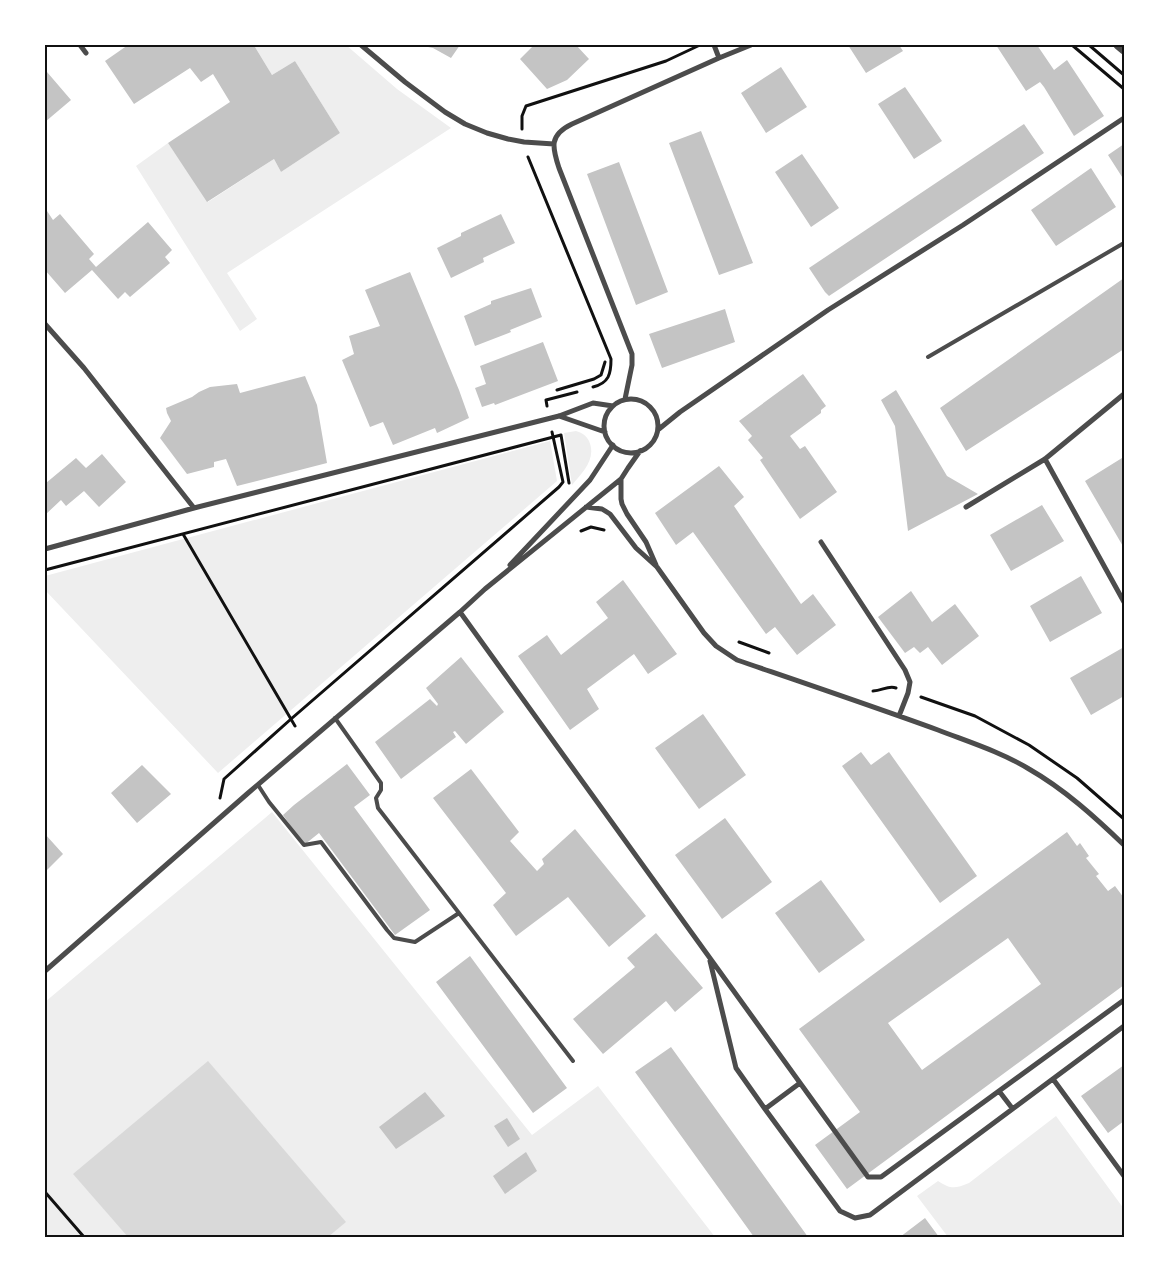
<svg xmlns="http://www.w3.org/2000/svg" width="1169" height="1282" font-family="Roboto,sans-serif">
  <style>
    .green { fill: #eee }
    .water { fill: #d9d9d9 }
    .building { fill: #c4c4c4; fill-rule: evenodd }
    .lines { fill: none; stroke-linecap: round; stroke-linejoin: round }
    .path { stroke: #111; stroke-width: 3 }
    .service { stroke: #4c4c4c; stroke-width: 4 }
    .minor { stroke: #4c4c4c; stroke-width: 5 }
    .tertiary { stroke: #4c4c4c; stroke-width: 9 }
    .neatline { fill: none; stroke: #111; stroke-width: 2 }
  </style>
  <rect width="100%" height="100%" fill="#fff"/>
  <path class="green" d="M258,45H346L397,89L451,128L227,273L257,319L240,331L136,166L168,143L208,202L274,159L281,172L340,133L295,61L272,75L255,47Z
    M576,431C582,433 586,435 589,441C597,459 582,473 572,485L564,433Z
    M550,441L557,481L218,773L45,590V576Z
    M272,812L532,1135L598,1086L715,1237H45V1002C121,938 197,876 272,812Z
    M1056,1116L1124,1209V1237H948L917,1196L938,1181C950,1189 955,1189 969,1183Z"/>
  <path class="water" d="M208,1061L346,1222L328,1237H128L73,1174Z"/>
  <path class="building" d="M128,45H258L255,47L272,75L295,61L340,133L281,172L274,159L207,202L168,143L230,102L213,74L201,82L190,68L134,104L105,61Z
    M423,45H460L451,58L433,48L423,46Z
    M534,45H576L589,59L567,80L547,89L520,59Z
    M848,45H899L903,51L866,73Z
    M996,45H1037L1054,70L1067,60L1104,116L1074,136L1044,87L1040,82L1026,91Z
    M781,67L807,107L766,133L741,93Z
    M47,72L71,100L45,122V74Z
    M905,87L942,141L914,159L878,104Z
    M1024,124L1044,153L829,296L825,292L809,268Z
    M701,131L753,263L719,275L669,143Z
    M1124,144V180L1108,155Z
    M802,154L839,208L811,227L775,172Z
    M619,162L668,292L636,305L587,174Z
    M1091,168L1116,207L1056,246L1031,210Z
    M47,211L53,220L60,214L94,254L89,259L96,267L148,222L172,250L165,257L170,263L130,297L125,292L118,299L92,270L65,293L45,270V266L47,264L45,262V212Z
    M501,214L515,243L483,258L484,262L451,278L437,248L461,236V233Z
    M410,272L459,390L469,418L437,433L435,428L393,445L383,422L370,427L342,360L354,354L349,336L380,326L365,290Z
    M1124,278V349L966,451L940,408Z
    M531,288L542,317L510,330L511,332L475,346L464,316L491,304V301Z
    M725,309L735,342L662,368L649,334Z
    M543,342L558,381L495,405L494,403L482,407L475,388L486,384L480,366Z
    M803,374L826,406L821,410V413L790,436L800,449L805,446L837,492L800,519L760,460L763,458L748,440L752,436L739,421Z
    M305,376L317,405L327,463L237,486L226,459L214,462V467L187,474L160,438L171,421L167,413L166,408L192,397L199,392L210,387L237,384L240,393Z
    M896,390L947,476L978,494L908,531L895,426L881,400Z
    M102,454L126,482L99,507L84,491L66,506L61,500L45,515V481L46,483L76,458L86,468Z
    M1122,458L1124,462V548L1085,481Z
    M719,466L744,497L734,506L801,604L813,594L836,625L797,655L775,627L766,634L693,532L676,545L655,513Z
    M1042,505L1064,541L1011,571L990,535Z
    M1081,576L1102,613L1050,642L1030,606Z
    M623,580L677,654L648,674L634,654L587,689L599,709L570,730L518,656L547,635L561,655L608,618L596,602Z
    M911,591L932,622L955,604L979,636L942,665L928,647L920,653L914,647L905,653L878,617Z
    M1124,647V696L1091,715L1070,678Z
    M461,657L504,712L466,744L455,731L453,732L456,737L401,779L375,742L430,699L437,706L438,704L426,688Z
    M703,714L746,775L699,809L655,748Z
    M861,752L871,765L889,752L977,876L940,903L842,766Z
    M347,764L370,795L354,807L430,910L395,935L319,833L304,845L283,815L294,805Z
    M142,765L171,794L137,823L111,793Z
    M471,769L519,832L510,841L537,871L544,864L542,859L575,829L646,916L609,947L568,897L516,936L493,905L506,893L433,798Z
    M725,818L772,882L722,919L675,855Z
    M1067,832L1077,846L1080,843L1089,856L1086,858L1099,874L1096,876L1108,891L1115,886L1124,898V985L847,1189L815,1145L860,1112L799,1029ZM1008,938L1041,984L922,1070L888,1023Z
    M45,834L63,854L45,872Z
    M821,880L865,940L819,973L775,913Z
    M656,933L703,988L675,1012L666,1001L603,1054L573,1019L635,967L627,958Z
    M470,956L567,1088L533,1113L436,982Z
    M671,1047L808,1237H754L635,1072Z
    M1124,1065V1121L1108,1133L1081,1096Z
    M425,1092L445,1116L396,1149L379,1127Z
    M507,1118L520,1139L508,1147L494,1126Z
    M526,1152L537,1171L505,1194L493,1176Z
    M925,1218L939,1237H900Z"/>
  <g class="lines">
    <path class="path" d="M1072,45L1124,89
      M1089,45L1124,75
      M522,129V116L526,106L666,61L700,45
      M528,157L611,359C611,374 609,383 593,387
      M557,390L594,379L601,375L605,362
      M547,406L546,400L577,392
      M581,531L591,527L604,530
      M183,534L295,726
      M45,570L561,435L569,483
      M739,642L769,653
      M873,691C882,691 888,685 896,688
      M921,697L975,716L1029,745L1077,778L1124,819
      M220,798L224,779L291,719L559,487L563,482L552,432
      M45,1192L84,1237"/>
    <path class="service" d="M928,357L1124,243
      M335,718L381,783V790L376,798L378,808L385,817L573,1061
      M258,785L269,802L304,845L321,842L387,930L394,938L415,942L459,913"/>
    <path class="minor" d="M80,45L86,53
      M361,45L405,82L445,112L465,124L487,133L508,139L524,142L554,144
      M714,45L719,58
      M45,324L84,368L194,508
      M604 426a27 27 0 1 1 54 0a27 27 0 1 1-54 0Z
      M625,399L632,365V354L559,168C552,147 549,135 572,124L719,58L751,45
      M559,416L605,432
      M659,429L680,412L828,310L963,225L1124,118
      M1045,459L1124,602
      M621,479V499L622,504L627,514L646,542L656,565
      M586,507L602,509L610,514L636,548L657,567L704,633L716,646L737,660C804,683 872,706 938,730C969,742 1001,752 1029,769C1064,789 1095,817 1124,845
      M966,507L1045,459L1124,394
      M821,542L905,670L910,682L908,693L899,716
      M45,549L194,508L559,416L593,403L613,406
      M510,565L590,480L613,445
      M460,612L868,1177H881L1124,1000
      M710,961L736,1068L765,1109L840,1211L855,1218L870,1215L1124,1026
      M45,971L247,794L460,612L485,589L621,479L628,468L640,451
      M1053,1079L1124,1176
      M999,1091L1012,1108
      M765,1109L800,1083"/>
    <path class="tertiary" d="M1118,45L1124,50"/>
  </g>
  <rect width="1169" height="1282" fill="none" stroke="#ffffff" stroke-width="92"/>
  <rect x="46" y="46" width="1077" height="1190" class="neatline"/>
</svg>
